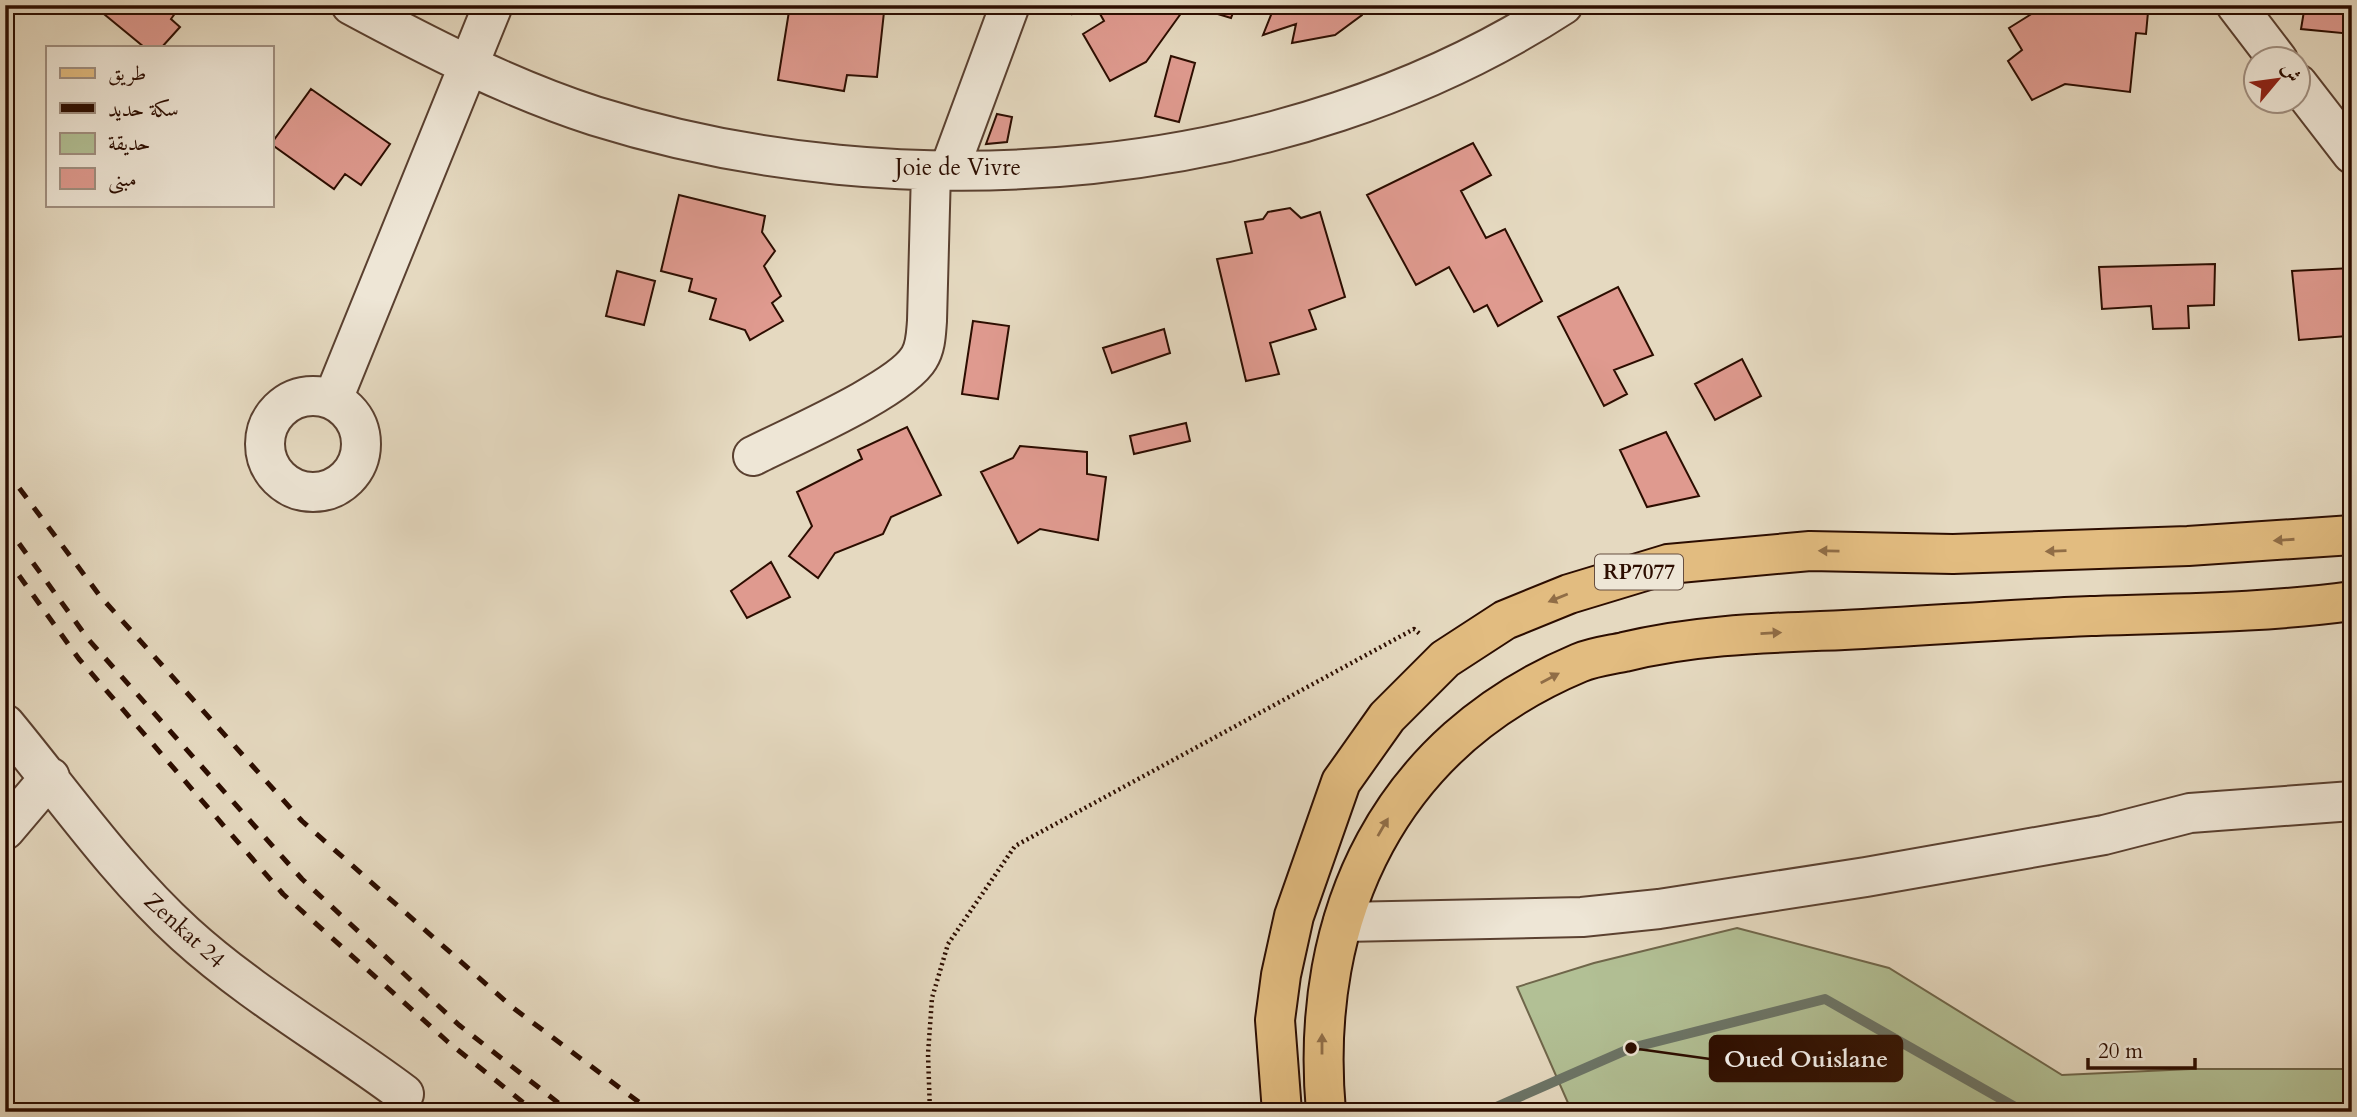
<svg xmlns="http://www.w3.org/2000/svg" width="2357" height="1117" font-family="Cardo,Amiri,serif">
  <style>
    .green { fill: #b2c095; stroke: #6f664a; stroke-width: 2 }
    .lines { fill: none; stroke-linecap: round; stroke-linejoin: round }
    .stream { stroke: #6c7567; stroke-width: 10 }
    .building { fill: #df9a8f; stroke: #2c0d00; stroke-width: 2 }
    .minor-casing { stroke: #5a4030; stroke-width: 42 }
    .major-casing { stroke: #2c0d00; stroke-width: 42 }
    .path { stroke: #2c0d00; stroke-width: 4.5; stroke-dasharray: 2 3.5; stroke-linecap: butt }
    .minor { stroke: #eee6d6; stroke-width: 38 }
    .major { stroke: #e2bc80; stroke-width: 38 }
    .rail { stroke: #2c0d00; stroke-width: 5; stroke-dasharray: 12 12; stroke-linecap: butt }
    .oneway { fill: #906d46 }
    .labels { text-anchor: middle; stroke-width: 6; stroke-linejoin: round; paint-order: stroke }
    .shield { fill: #eee6d6; stroke: #664e40; stroke-width: 2 }
    .shield-label { font-size: 21px; font-weight: bold; fill: #2c0d00 }
    .street-label { font-size: 23px; fill: #2c0d00; stroke: #eee6d6 }
    .leader { fill: none; stroke: #2c0d00; stroke-width: 2.5 }
    .callout-dot { fill: #2c0d00; stroke: #eee6d6; stroke-width: 2.5 }
    .callout { fill: #2c0d00; stroke: #2c0d00; stroke-width: 2.5 }
    .callout-label { font-size: 24px; text-anchor: middle; font-weight: bold; fill: #fff }
  </style>
  <rect width="100%" height="100%" fill="#e5d9c0"/>
  <filter id="stains"><feTurbulence type="fractalNoise" baseFrequency=".00286" numOctaves="4"/><feColorMatrix values="0 0 0 0 .2 0 0 0 0 .09 0 0 0 0 .02 0 0 0 .5 -.17"/></filter>
  <radialGradient id="worn" r=".72"><stop offset=".6" stop-color="#630" stop-opacity="0"/><stop offset="1" stop-color="#630" stop-opacity=".3"/></radialGradient>
  <path class="green" d="M1737,928L1889,968L2062,1075L2191,1069H2352V1112H1572L1517,987L1594,963Z"/>
  <g class="lines">
    <path class="stream" d="M1485,1112L1631,1048L1825,999L2024,1112"/>
  </g>
  <path class="building" d="M93,5H181L171,19L180,27L162,47H144Z
    M790,5H854V12H884L877,77L847,75L844,91L778,80Z
    M1067,5H1086L1072,14Z
    M1095,5H1178L1182,12L1146,62L1110,81L1083,34L1104,21Z
    M1210,5H1236L1231,18L1208,11Z
    M1275,5H1367L1362,15L1335,35L1292,43L1296,24L1263,35Z
    M2027,5H2100L2148,12L2146,34L2136,33L2130,92L2065,84L2032,100L2008,61L2022,50L2009,28L2033,13Z
    M2305,5H2352V34L2301,29Z
    M1171,56L1195,63L1179,122L1155,116Z
    M311,89L390,144L361,185L345,174L334,189L271,144Z
    M997,114L1012,117L1007,142L986,144Z
    M1473,143L1491,175L1461,191L1486,238L1505,229L1542,301L1498,326L1487,305L1474,312L1449,267L1416,285L1367,195Z
    M679,195L765,216L762,232L775,251L764,266L781,296L772,303L783,321L750,340L745,330L710,319L716,299L689,291L692,279L661,271Z
    M1290,208L1301,218L1320,212L1345,297L1309,310L1316,329L1270,343L1279,374L1246,381L1217,259L1252,253L1245,222L1263,219L1268,212Z
    M2215,264L2214,305L2188,306L2189,328L2153,329L2151,306L2102,309L2099,267Z
    M2352,268V340L2347,336L2299,340L2292,271Z
    M617,271L655,281L644,325L606,316Z
    M1618,287L1653,355L1614,370L1627,394L1604,406L1558,317Z
    M973,321L1009,326L998,399L962,394Z
    M1164,329L1170,353L1112,373L1103,348Z
    M1742,359L1761,396L1715,420L1695,384Z
    M1186,423L1190,441L1134,454L1130,436Z
    M907,427L941,495L891,517L883,534L835,553L818,578L789,556L812,526L797,492L862,459L858,450Z
    M1666,432L1699,496L1647,507L1620,450Z
    M1020,446L1087,452V474L1106,477L1098,540L1040,529L1018,543L981,472L1013,458Z
    M771,562L790,597L747,618L731,591Z"/>
  <g class="lines">
    <g class="minor-casing">
      <path id="minor" d="M351,5C429,47 511,89 595,116C905,213 1287,184 1563,5
        M2236,5L2278,60
        M2298,84L2352,154
        M949,170L1010,5
        M265 444a48 48 0 1 1 96 0a48 48 0 1 1-96 0Z
        M333,399L493,5
        M753,456C790,437 900,390 919,358C926,347 926,333 927,321L931,171
        M5,724C63,794 117,872 185,934C252,995 332,1040 404,1094
        M5,830L50,777
        M1343,922L1582,917L1659,909L1866,877L2104,835L2190,813L2352,801"/>
    </g>
    <g class="major-casing">
      <path id="major" d="M1282,1112L1275,1020L1281,975L1294,916L1341,782L1387,717L1445,659L1505,620L1569,594L1668,564L1810,551L1953,554L2188,546L2352,535
        M1326,1112C1308,913 1391,742 1579,663C1593,657 1610,655 1624,652C1697,634 1770,633 1844,630C1926,626 2009,619 2091,616C2179,613 2265,613 2352,601"/>
    </g>
    <path class="path" d="M930,1112L928,1054L932,998L948,944L1015,846L1414,629L1420,634"/>
    <use href="#minor" class="minor"/>
    <use href="#major" class="major"/>
    <path class="rail" d="M5,469L100,596L302,821L512,1007L652,1112
      M5,524L88,639L302,879L459,1025L570,1112
      M5,556L79,659L283,894L448,1042L535,1112"/>
  </g>
  <defs><path id="oneway-solid" d="M-6-.8H1V-3.2L6.5 0L1 3.2V.8H-6Z" transform="scale(1.75)"/></defs>
  <g class="oneway">
    <use href="#oneway-solid" transform="translate(2284 540) rotate(176)"/>
    <use href="#oneway-solid" transform="translate(1829 551) rotate(-179)"/>
    <use href="#oneway-solid" transform="translate(2056 551) rotate(178)"/>
    <use href="#oneway-solid" transform="translate(1558 598) rotate(158)"/>
    <use href="#oneway-solid" transform="translate(1771 633) rotate(-3)"/>
    <use href="#oneway-solid" transform="translate(1550 678) rotate(-28)"/>
    <use href="#oneway-solid" transform="translate(1383 827) rotate(-60)"/>
    <use href="#oneway-solid" transform="translate(1322 1044) rotate(-90)"/>
  </g>
  <g class="labels">
    <rect class="shield" x="1595" y="554.5" width="88" height="35" rx="5"/>
    <g class="shield-label">
      <text x="1639" y="579">RP7077</text>
    </g>
    <g class="street-label">
      <text x="958" y="175">Joie de Vivre</text>
      <text transform="translate(185 930) rotate(42)" y="8">Zenkat 24</text>
    </g>
  </g>
  <path class="leader" d="M1631 1048L1710 1059"/>
  <circle class="callout-dot" cx="1631" cy="1048" r="7"/>
  <rect class="callout" x="1710" y="1036" width="192" height="45" rx="7"/>
  <g class="callout-label">
    <text x="1806" y="1067">Oued Ouislane</text>
  </g>
  <rect width="2357" height="1117" fill="none" stroke="#e5d9c0" stroke-width="28"/>
  <rect x="7" y="7" width="2343" height="1103" fill="none" stroke="#2c0d00" stroke-width="3.5"/>
  <rect x="14" y="14" width="2329" height="1089" fill="none" stroke="#2c0d00" stroke-width="2"/>
  <rect x="46" y="46" width="228" height="161" fill="#eee6d6" stroke="#a08f80" stroke-width="2"/>
  <rect x="60" y="68" width="35" height="10" fill="#e2bc80" stroke="#a08f80" stroke-width="2"/>
  <text x="108" y="80" font-size="21" fill="#2c0d00">طريق</text>
  <rect x="60" y="103" width="35" height="10" fill="#2c0d00" stroke="#a08f80" stroke-width="2"/>
  <text x="108" y="116" font-size="21" fill="#2c0d00">سكة حديد</text>
  <rect x="60" y="133" width="35" height="21" fill="#b2c095" stroke="#a08f80" stroke-width="2"/>
  <text x="108" y="150" font-size="21" fill="#2c0d00">حديقة</text>
  <rect x="60" y="168" width="35" height="21" fill="#df9a8f" stroke="#a08f80" stroke-width="2"/>
  <text x="108" y="186" font-size="21" fill="#2c0d00">مبنى</text>
  <g transform="translate(2277 80) rotate(61)"><circle r="33" fill="#eee6d6" stroke="#a08f80" stroke-width="2"/>
  <path d="M0-5L12 26L0 18L-12 26Z" fill="#8f2418"/>
  <text y="-10" font-size="19" font-weight="bold" text-anchor="middle" fill="#2c0d00">ش</text>
  </g>
  <path d="M2088 1058v10h107v-10" fill="none" stroke="#2c0d00" stroke-width="3.5"/>
  <text x="2098" y="1058" font-size="21" fill="#2c0d00" stroke="#eee6d6" stroke-width="5" paint-order="stroke">20 m</text>
  <rect width="100%" height="100%" filter="url(#stains)"/>
  <rect width="100%" height="100%" fill="url(#worn)"/>
</svg>
